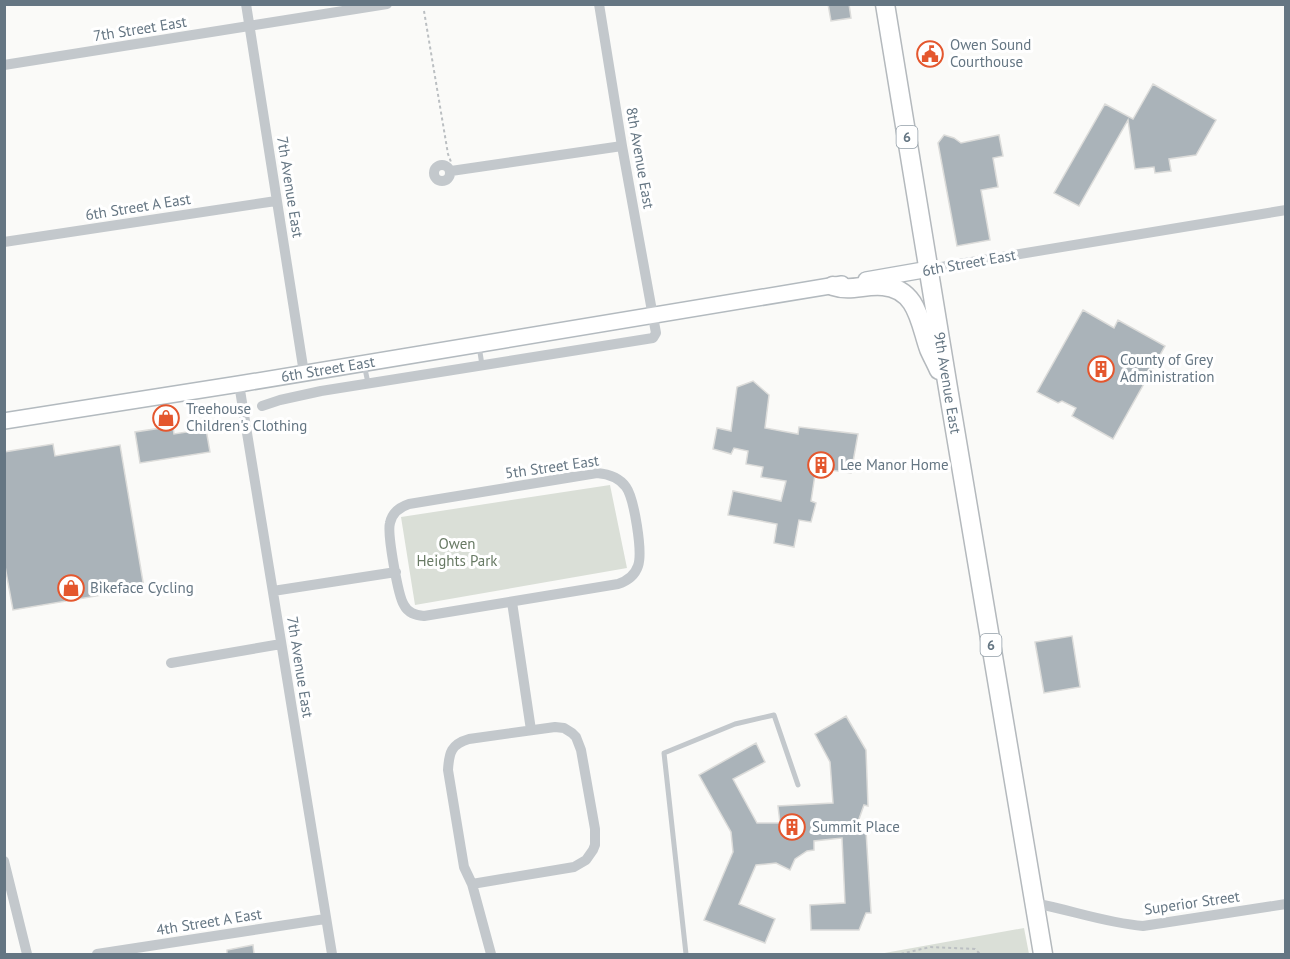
<svg xmlns="http://www.w3.org/2000/svg" width="1290" height="959" font-family="'PT Sans',sans-serif">
  <style>
    .green { fill: #dadfd7 }
    .building { fill: #aab3b9; stroke: #dcdcda; stroke-width: 1.5 }
    .lines { fill: none; stroke-linecap: round; stroke-linejoin: round }
    .secondary-casing { stroke: #b3babf; stroke-width: 18 }
    .highway-casing { stroke: #b4b9bd; stroke-width: 21 }
    .path { stroke: #bbbfc2; stroke-width: 2; stroke-dasharray: 3 3; stroke-linecap: butt }
    .lane { stroke: #c3c8cc; stroke-width: 5 }
    .street { stroke: #c3c8cc; stroke-width: 10 }
    .secondary { stroke: #fff; stroke-width: 15 }
    .highway { stroke: #fff; stroke-width: 18 }
    .labels { text-anchor: middle; stroke-width: 6; stroke-linejoin: round; paint-order: stroke }
    .shield { fill: #fff; stroke: #939fa8; stroke-width: 1.5 }
    .shield-label { font-size: 14px; font-weight: bold; fill: #657683 }
    .street-label { font-size: 15px; fill: #657683; stroke: #fff }
    .poi-label { font-size: 15px; fill: #657683; stroke: #fff; text-anchor: start }
    .park-label { font-size: 15px; fill: #687a64; stroke: #fff }
  </style>
  <rect width="100%" height="100%" fill="#fafaf8"/>
  <path class="green" d="M610,485L627,568L415,605L401,517Z
    M1024,928L1029,954H879Z"/>
  <path class="building" d="M828,4H849L851,18L831,21Z
    M1153,84L1216,120L1196,155L1169,159L1171,171L1155,173L1154,167L1135,169L1128,120L1079,206L1054,193L1105,104L1133,119Z
    M944,135L954,138L961,143L999,135L1003,156L993,158L998,187L981,190L990,240L957,246L938,143Z
    M1083,310L1114,328L1118,320L1165,346L1113,439L1072,416L1076,408L1062,401L1058,403L1037,392Z
    M753,381L769,395L765,428L798,434L799,427L858,434L851,473L816,468L811,501L816,503L811,522L799,520L794,547L774,543L777,524L728,515L733,491L781,501L786,481L761,477L763,467L746,464L748,451L734,448L731,454L713,449L717,428L731,431L737,387Z
    M171,411L174,434L206,429L210,452L140,463L135,432L161,428L159,413Z
    M53,444L55,456L120,445L144,588L13,610L4,561V452Z
    M1072,636L1080,687L1044,693L1035,642Z
    M846,716L866,750L868,806L864,805L854,833L866,831L871,913H866L859,930H811L810,905L845,903L842,838L814,841V850L807,851L795,859L790,870L776,863L756,865L739,904L775,919L765,943L704,920L733,852L731,832L699,775L756,743L765,762L733,779L757,823H780L778,806L833,803L830,762L815,734Z
    M253,945L254,954H227V950Z"/>
  <g class="lines">
    <g class="secondary-casing">
      <g id="secondary">
        <path d="M866,280L929,269"/>
        <path id="s1" d="M4,421L239,384L842,284"/>
      </g>
    </g>
    <g class="highway-casing">
      <g id="highway">
        <path id="s2" d="M885,4L948,388L1043,954"/>
        <path d="M833,286C851,292 865,284 883,286C918,289 920,324 929,349C932,356 936,363 939,370"/>
      </g>
    </g>
    <path class="path" d="M424,11L448,154L451,162
      M901,954L930,947L975,949L980,954"/>
    <path class="lane" d="M479,346L482,365
      M364,364L368,383
      M686,954L664,753L735,724L774,715L798,785"/>
    <path class="street" d="M246,4L304,373
      M4,65L387,4
      M434 173a8 8 0 1 1 16 0a8 8 0 1 1-16 0Z
      M451,171L622,146
      M4,242L276,201
      M929,269L1286,210
      M239,384L332,954
      M262,406L280,400L321,391L653,338L656,333L622,146L599,4
      M597,473C608,474 619,477 626,487C634,498 643,552 638,566C635,575 627,581 618,584L424,616C415,615 408,613 404,605C398,596 387,533 390,523C392,513 400,507 409,504Z
      M273,591L396,572
      M512,602L531,730
      M171,663L281,644
      M4,861L27,954
      M472,884L574,867L586,860L593,850L595,845V829L581,750L576,737L572,733L564,728L555,727L469,739C451,744 449,753 448,770L464,867L472,884L491,954
      M1034,903C1071,910 1106,923 1143,926L1286,904
      M97,954L325,919"/>
    <use href="#secondary" class="secondary"/>
    <use href="#highway" class="highway"/>
  </g>
  <defs>
    <g id="civic-ring" transform="scale(1.35)"><circle r="9.5" fill="#fff" stroke="#e4572e" stroke-width="1.5"/><path d="M-.6-6.5H3V-4.5H.6V-3L4-1V1h2V6H-6V1h2V-1L-.6-3ZM-1.2 2.5V6h2.4V2.5Z" fill="#e4572e"/></g>
    <g id="building-ring" transform="scale(1.35)"><circle r="9.5" fill="#fff" stroke="#e4572e" stroke-width="1.5"/><path d="M-4-6H4V6H1V3H-1V6H-4ZM-2.5-4.3h1.7v1.8h-1.7ZM.8-4.3h1.7v1.8H.8ZM-2.5-1h1.7V.8h-1.7ZM.8-1h1.7V.8H.8Z" fill="#e4572e"/></g>
    <g id="shop-ring" transform="scale(1.35)"><circle r="9.5" fill="#fff" stroke="#e4572e" stroke-width="1.5"/><path d="M-5-2.5h2.3a2.7 3.5 0 0 1 5.4 0H5L5.5 6h-11ZM-1.5-2.5h3a1.5 2.3 0 0 0-3 0Z" fill="#e4572e"/></g>
  </defs>
  <g fill-rule="evenodd">
    <use href="#civic-ring" x="930" y="54"/>
    <use href="#building-ring" x="1101" y="369"/>
    <use href="#shop-ring" x="166" y="418"/>
    <use href="#building-ring" x="821" y="465"/>
    <use href="#shop-ring" x="71" y="588"/>
    <use href="#building-ring" x="792" y="827"/>
  </g>
  <g class="labels">
    <g class="shield">
      <rect x="896.5" y="126" width="21" height="22" rx="4.5"/>
      <rect x="980.5" y="634" width="21" height="22" rx="4.5"/>
    </g>
    <g class="shield-label">
      <text x="907" y="142">6</text>
      <text x="991" y="650">6</text>
    </g>
    <g class="street-label">
      <text transform="translate(140 29) rotate(-9)" y="5">7th Street East</text>
      <text transform="translate(640 158) rotate(80)" y="5">8th Avenue East</text>
      <text transform="translate(290 187) rotate(81)" y="5">7th Avenue East</text>
      <text transform="translate(138 207) rotate(-9)" y="5">6th Street A East</text>
      <text transform="translate(969 263) rotate(-10)" y="5">6th Street East</text>
      <text dy="5" stroke="none"><textPath href="#s1" startOffset="328">6th Street East</textPath></text>
      <text dy="5" stroke="none"><textPath href="#s2" startOffset="384">9th Avenue East</textPath></text>
      <text transform="translate(552 467) rotate(-8)" y="5">5th Street East</text>
      <text transform="translate(300 667) rotate(81)" y="5">7th Avenue East</text>
      <text transform="translate(1192 903) rotate(-8)" y="5">Superior Street</text>
      <text transform="translate(209 922) rotate(-9)" y="5">4th Street A East</text>
    </g>
    <g class="poi-label">
      <text x="950" y="50">Owen Sound<tspan x="950" dy="17">Courthouse</tspan></text>
      <text x="1120" y="365">County of Grey<tspan x="1120" dy="17">Administration</tspan></text>
      <text x="186" y="414">Treehouse<tspan x="186" dy="17">Children's Clothing</tspan></text>
      <text x="840" y="470">Lee Manor Home</text>
      <text x="90" y="593">Bikeface Cycling</text>
      <text x="812" y="832">Summit Place</text>
    </g>
    <g class="park-label">
      <text x="457" y="549">Owen<tspan x="457" dy="17">Heights Park</tspan></text>
    </g>
  </g>
  <rect width="1290" height="959" fill="none" stroke="#657683" stroke-width="12"/>
</svg>
